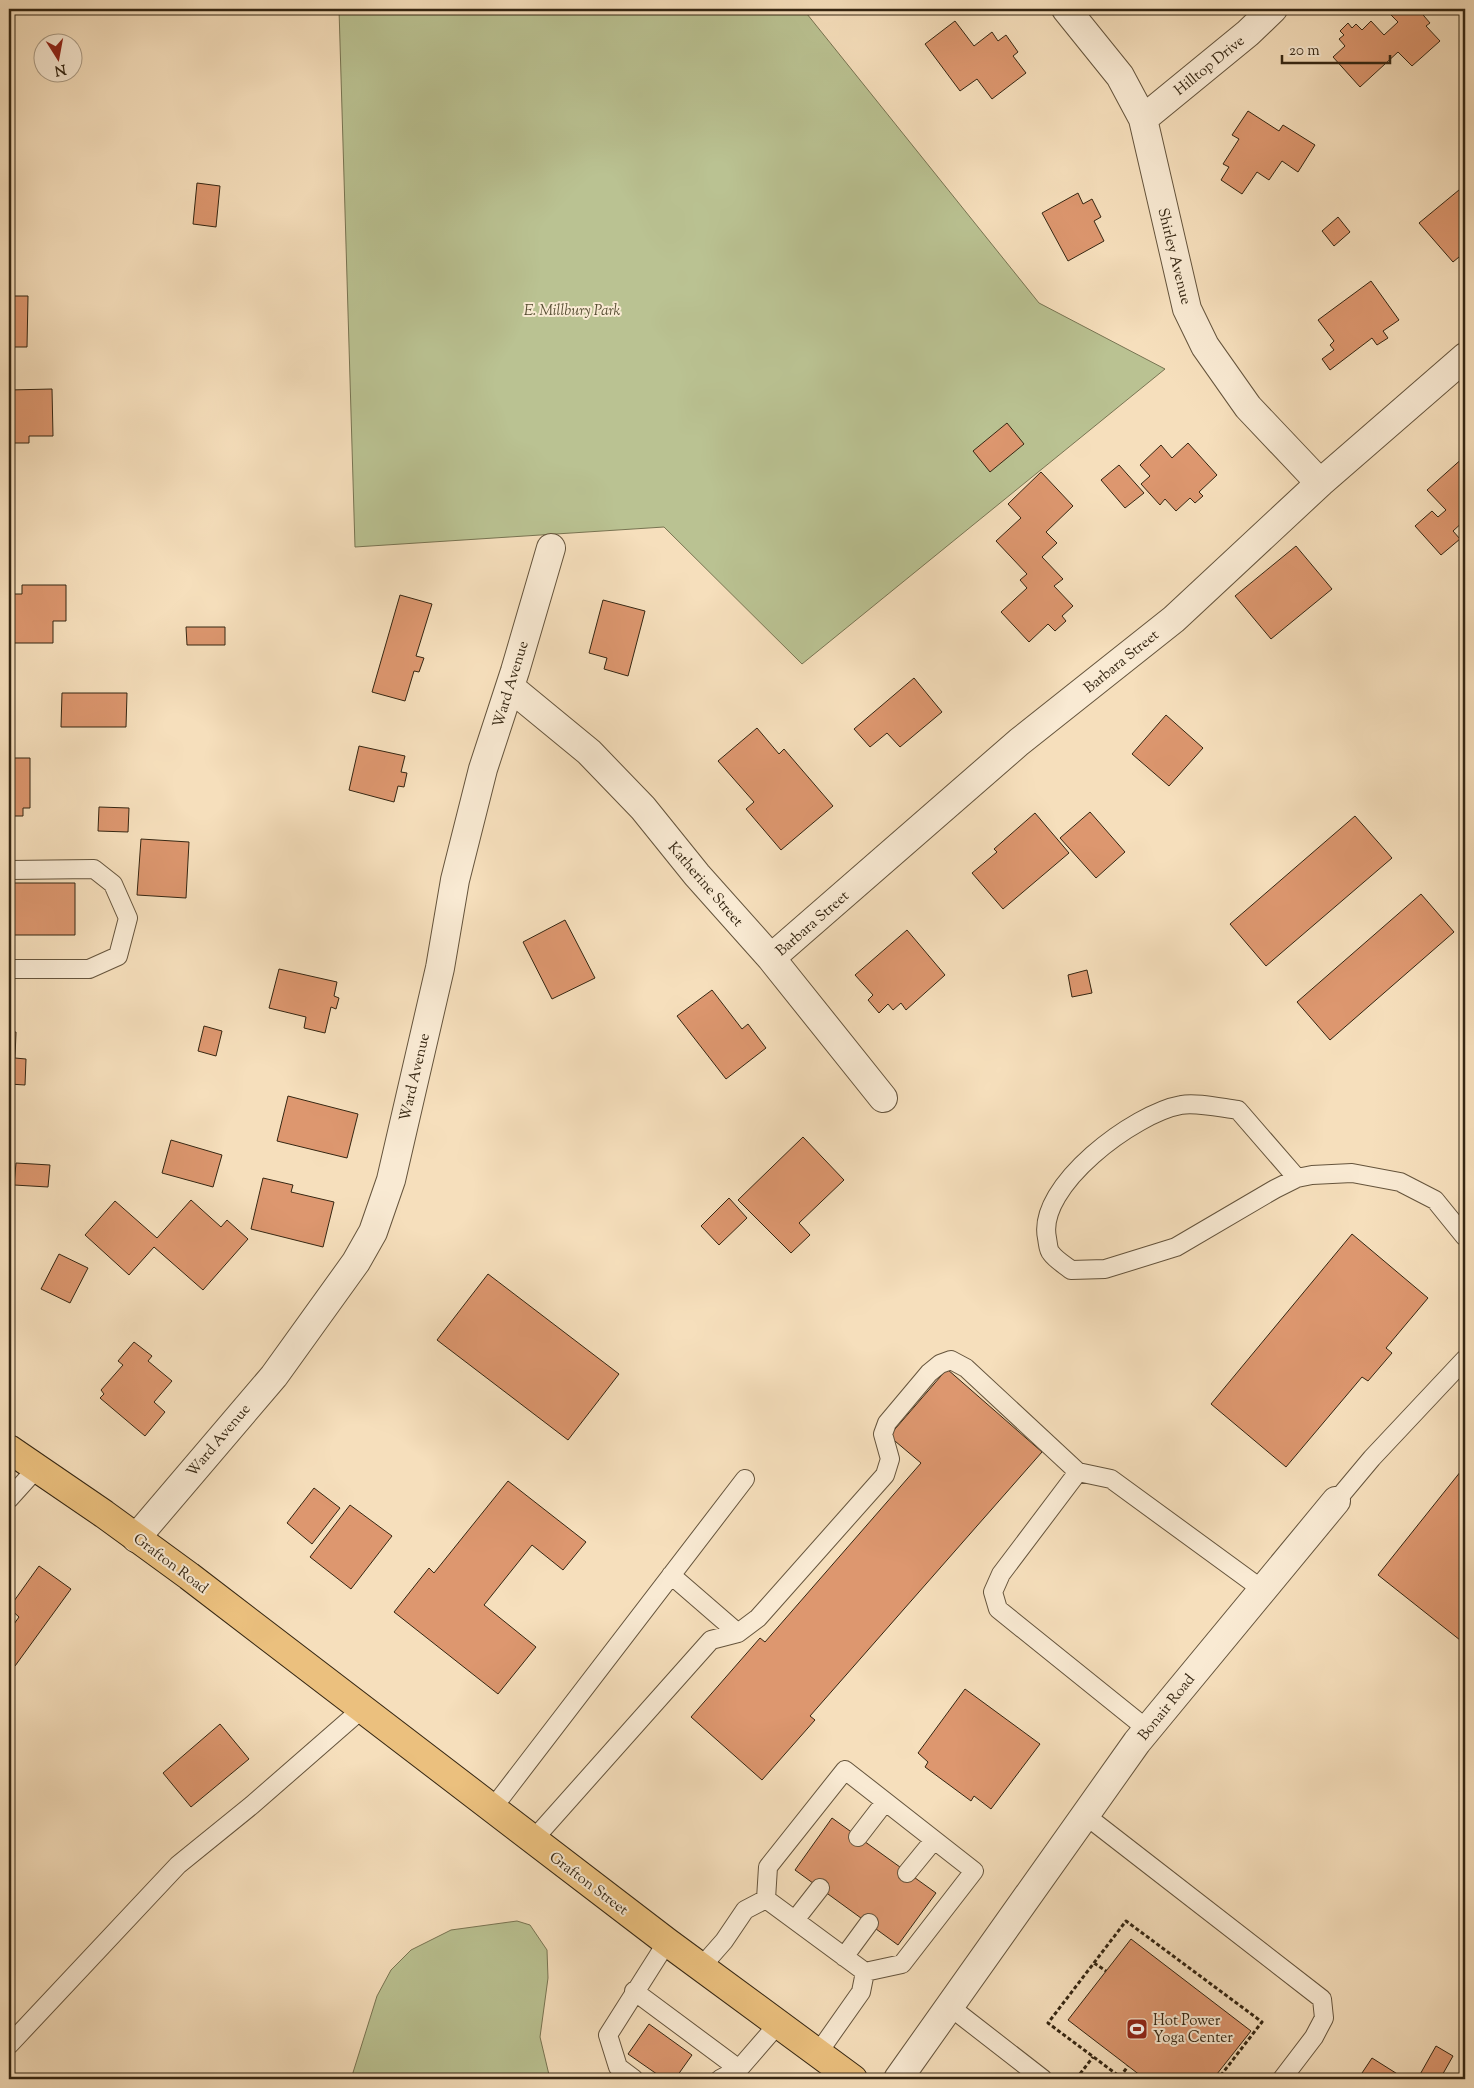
<svg xmlns="http://www.w3.org/2000/svg" width="1474" height="2088" font-family="'Sorts Mill Goudy',serif">
  <style>
    .green { fill: #bac292; stroke: #787452 }
    .building { fill: #dd976f; stroke: #352612 }
    .lines { fill: none; stroke-linecap: round; stroke-linejoin: round }
    .service-casing { stroke: #65543c; stroke-width: 20 }
    .minor-casing { stroke: #65543c; stroke-width: 30 }
    .trunk-casing { stroke: #352612; stroke-width: 30 }
    .path { stroke: #352612; stroke-width: 3; stroke-dasharray: 4 2.5; stroke-linecap: butt }
    .service { stroke: #f9ead3; stroke-width: 18 }
    .minor { stroke: #f9ead3; stroke-width: 28 }
    .trunk { stroke: #ebc07e; stroke-width: 28 }
    .labels { text-anchor: middle; stroke-width: 4; stroke-linejoin: round; paint-order: stroke }
    .street-label { font-size: 15px; fill: #352612; stroke: #f9ead3 }
    .park-label { font-size: 15px; font-style: italic; fill: #564d32; stroke: #f9ead3 }
    .poi-label { font-size: 15px; fill: #352612; stroke: #f9ead3; text-anchor: start }
  </style>
  <rect width="100%" height="100%" fill="#f6dfbc"/>
  <filter id="stains"><feTurbulence type="fractalNoise" baseFrequency=".004" numOctaves="4"/><feColorMatrix values="0 0 0 0 .2 0 0 0 0 .09 0 0 0 0 .02 0 0 0 .5 -.17"/></filter>
  <radialGradient id="worn" r=".72"><stop offset=".6" stop-color="#630" stop-opacity="0"/><stop offset="1" stop-color="#630" stop-opacity=".3"/></radialGradient>
  <path class="green" d="M339,9H803L1039,303L1165,369L802,664L664,527L355,547Z
    M517,1921L530,1925L547,1950L548,1978L540,2037L550,2079H351L377,1996L391,1970L411,1950L451,1930Z"/>
  <path class="building" d="M1392,9H1418L1430,23L1426,26L1440,41L1412,66L1398,52L1360,87L1333,57L1345,46L1339,39L1344,35L1340,31L1348,23L1352,28L1356,24L1362,30L1371,21L1384,35L1398,22L1388,12Z
    M955,21L974,46L992,32L998,41L1006,35L1018,52L1013,56L1026,73L992,99L977,79L960,91L925,44Z
    M1248,111L1279,131L1283,125L1315,145L1298,172L1282,161L1269,180L1257,172L1242,194L1221,180L1229,167L1223,164L1239,139L1232,135Z
    M197,183L220,186L216,227L193,224Z
    M1465,185V252L1453,262L1419,223Z
    M1078,193L1083,204L1092,199L1101,217L1094,221L1104,241L1068,261L1042,213Z
    M1338,217L1350,232L1334,246L1322,231Z
    M1371,281L1399,320L1383,331L1388,338L1377,345L1372,338L1330,370L1322,359L1334,350L1330,345L1334,341L1318,320Z
    M9,296H28L27,347H9Z
    M52,389L53,436H29V443H9V390Z
    M1007,423L1024,444L990,472L973,451Z
    M1188,443L1217,475L1199,492L1203,496L1195,503L1190,498L1176,511L1165,499L1160,505L1141,484L1150,476L1140,465L1161,445L1172,458Z
    M1465,456V520L1453,531L1460,539L1441,555L1415,526L1432,511L1438,517L1446,510L1427,490Z
    M1119,465L1144,493L1125,508L1101,480Z
    M1041,472L1073,506L1046,532L1057,543L1042,557L1063,579L1054,586L1073,606L1062,616L1066,621L1055,631L1048,624L1029,642L1001,612L1027,588L1020,580L1027,574L996,541L1021,518L1008,504Z
    M1296,546L1332,589L1271,639L1235,596Z
    M22,585H66V621H53V643H9V594H22Z
    M400,595L432,604L416,656L424,658L419,672L414,671L405,701L372,692Z
    M603,600L645,611L628,676L604,669L607,658L589,653Z
    M186,627H225V645H187Z
    M914,678L942,712L900,747L887,733L870,747L854,729Z
    M62,693H127L126,727H61Z
    M1166,715L1203,748L1169,786L1132,754Z
    M757,728L779,754L784,749L833,806L781,850L746,809L754,802L718,761Z
    M359,746L405,756L401,772L407,773L404,787L398,786L394,802L349,790Z
    M9,758H30V808H23V816H9Z
    M99,807L129,808L128,832L98,831Z
    M1090,812L1125,852L1096,878L1060,838Z
    M1035,813L1069,853L1003,909L972,873L997,852L994,849Z
    M1355,816L1392,858L1266,966L1230,924Z
    M141,839L189,842L186,898L137,895Z
    M9,883H75V935H9Z
    M1421,894L1454,932L1330,1040L1297,1002Z
    M565,920L595,978L552,999L523,942Z
    M907,930L945,975L906,1010L901,1003L893,1010L888,1004L879,1013L868,1000L873,995L855,975Z
    M279,969L337,982L334,996L339,998L336,1009L331,1007L325,1033L304,1028L306,1017L269,1008Z
    M1087,970L1092,993L1072,997L1068,975Z
    M712,990L742,1029L748,1024L766,1048L726,1079L677,1016Z
    M204,1026L222,1031L216,1056L198,1051Z
    M9,1032H16L15,1058L26,1059L25,1085L9,1084Z
    M288,1096L358,1114L347,1158L277,1141Z
    M803,1137L844,1180L799,1223L810,1235L791,1253L738,1200Z
    M171,1140L222,1155L213,1187L162,1173Z
    M16,1163L50,1165L48,1187L14,1185Z
    M263,1178L293,1185L291,1192L334,1202L323,1247L251,1229Z
    M729,1198L747,1218L719,1245L701,1226Z
    M191,1200L221,1227L227,1220L248,1239L203,1290L154,1247L129,1275L85,1235L115,1201L157,1238Z
    M1352,1234L1428,1298L1386,1348L1392,1353L1368,1381L1362,1377L1286,1467L1211,1404Z
    M59,1254L88,1268L70,1303L41,1289Z
    M488,1274L619,1374L568,1440L437,1340Z
    M134,1342L152,1356L148,1361L172,1381L154,1402L165,1412L145,1436L100,1398L104,1394L101,1390L123,1365L118,1361Z
    M947,1369L1042,1452L810,1716L815,1720L762,1780L691,1717L760,1638L765,1642L921,1463L889,1436Z
    M1465,1466V1644L1378,1575Z
    M508,1481L586,1542L563,1570L532,1545L484,1605L536,1647L498,1694L394,1612L429,1568L434,1573Z
    M314,1488L340,1508L312,1544L287,1523Z
    M350,1505L392,1536L351,1589L310,1557Z
    M39,1566L71,1589L15,1666L9,1661V1631L19,1617L9,1608Z
    M965,1689L1040,1744L991,1809L974,1796L971,1801L925,1767L928,1762L918,1753Z
    M220,1724L249,1759L191,1807L163,1773Z
    M832,1818L936,1893L898,1945L795,1870Z
    M1131,1939L1251,2031L1213,2079H1145L1068,2020Z
    M649,2024L692,2055L675,2079H664L628,2054Z
    M1436,2046L1453,2056L1440,2079H1421L1418,2078Z
    M1372,2058L1399,2075L1396,2079H1358Z"/>
  <g class="lines">
    <g class="service-casing">
      <path id="service" d="M9,870L94,869L113,884L128,918L118,956L89,969H9
        M1297,1178L1238,1110C1222,1108 1196,1102 1181,1105C1135,1113 1036,1186 1047,1238C1048,1243 1048,1250 1051,1253C1056,1260 1065,1265 1071,1270L1105,1269L1176,1247L1275,1189L1297,1178L1312,1175L1352,1173L1400,1182L1435,1200L1465,1237
        M1078,1472L1001,1574L993,1592L998,1609L1147,1729
        M9,1499L37,1468
        M1336,1501L1372,1458L1465,1359
        M671,1575L738,1633
        M492,1809L745,1479
        M1085,1815L1322,1999L1324,2018L1314,2037L1282,2079
        M858,1837L885,1802
        M533,1840L711,1640L738,1633L758,1618L885,1475L890,1459L883,1434L887,1423L929,1373L940,1364L951,1360L966,1368L1078,1472L1111,1479L1263,1590
        M907,1873L934,1840
        M766,1899L768,1867L845,1770L974,1871L902,1964L865,1972
        M795,1920L820,1888
        M844,1957L869,1923
        M702,1966L724,1941L745,1910L766,1899L865,1972L861,1992L818,2053
        M634,1991L739,2069
        M949,2006L1043,2079
        M9,2045L178,1865L252,1805L362,1709
        M634,2079L618,2067L608,2035L667,1942
        M720,2079L739,2069L778,2024"/>
    </g>
    <g class="minor-casing">
      <path id="minor" d="M1066,9L1120,76L1143,119L1187,309L1205,346L1248,407L1320,483
        M1143,119L1248,33L1273,9
        M510,687L589,752L643,808L697,875L771,958L883,1098
        M771,958L1019,742L1174,619L1320,483L1465,357
        M136,1538L274,1376L356,1262L373,1232L391,1180L440,968L455,880L483,769L515,671L551,548
        M898,2079L1137,1742L1336,1501"/>
    </g>
    <g class="trunk-casing">
      <path id="trunk" d="M9,1449L104,1514L189,1576L667,1942L853,2079"/>
    </g>
    <path class="path" d="M1094,1963L1106,1971
      M1120,2077L1128,2066
      M1076,2079L1093,2057
      M1123,2079L1048,2023L1126,1921L1262,2022L1218,2079"/>
    <use href="#service" class="service"/>
    <use href="#minor" class="minor"/>
    <use href="#trunk" class="trunk"/>
  </g>
  <defs>
    <g id="stadium-square" transform="scale(1.125)"><rect x="-9" y="-9" width="18" height="18" rx="4" fill="#8f2418" stroke="#f9ead3"/><path d="M0-5a6.5 5 0 1 0 0 10a6.5 5 0 1 0 0-10ZM-3.5-1.8h7v3.6h-7Z" fill="#fff"/></g>
  </defs>
  <g fill-rule="evenodd">
    <use href="#stadium-square" x="1137" y="2029"/>
  </g>
  <g class="labels">
    <g class="street-label">
      <text transform="translate(1209 65) rotate(-39)" y="5">Hilltop Drive</text>
      <text transform="translate(1175 256) rotate(76)" y="5">Shirley Avenue</text>
      <text transform="translate(1121 661) rotate(-39)" y="5">Barbara Street</text>
      <text transform="translate(510 684) rotate(-73)" y="5">Ward Avenue</text>
      <text transform="translate(706 884) rotate(49)" y="5">Katherine Street</text>
      <text transform="translate(812 923) rotate(-41)" y="5">Barbara Street</text>
      <text transform="translate(414 1077) rotate(-77)" y="5">Ward Avenue</text>
      <text transform="translate(218 1440) rotate(-50)" y="5">Ward Avenue</text>
      <text transform="translate(171 1563) rotate(37)" y="5">Grafton Road</text>
      <text transform="translate(1166 1707) rotate(-51)" y="5">Bonair Road</text>
      <text transform="translate(589 1883) rotate(37)" y="5">Grafton Street</text>
    </g>
    <g class="park-label">
      <text x="572" y="315">E. Millbury Park</text>
    </g>
    <g class="poi-label">
      <text x="1153" y="2025">Hot Power<tspan x="1153" dy="17">Yoga Center</tspan></text>
    </g>
  </g>
  <rect width="1474" height="2088" fill="none" stroke="#f6dfbc" stroke-width="30"/>
  <rect x="10" y="10" width="1454" height="2068" fill="none" stroke="#352612" stroke-width="2.5"/>
  <rect x="15" y="15" width="1444" height="2058" fill="none" stroke="#352612"/>
  <g transform="translate(58 58) rotate(169)"><circle r="24" fill="#f9ead3" stroke="#ab9c86"/>
  <path d="M0-4L9 19L0 12L-9 19Z" fill="#8f2418"/>
  <text y="-8" font-size="14" font-weight="bold" text-anchor="middle" fill="#352612">N</text>
  </g>
  <path d="M1282 55v8h108v-8" fill="none" stroke="#352612" stroke-width="2.5"/>
  <text x="1289" y="55" font-size="15" fill="#352612" stroke="#f9ead3" stroke-width="4" paint-order="stroke">20 m</text>
  <rect width="100%" height="100%" filter="url(#stains)"/>
  <rect width="100%" height="100%" fill="url(#worn)"/>
</svg>
